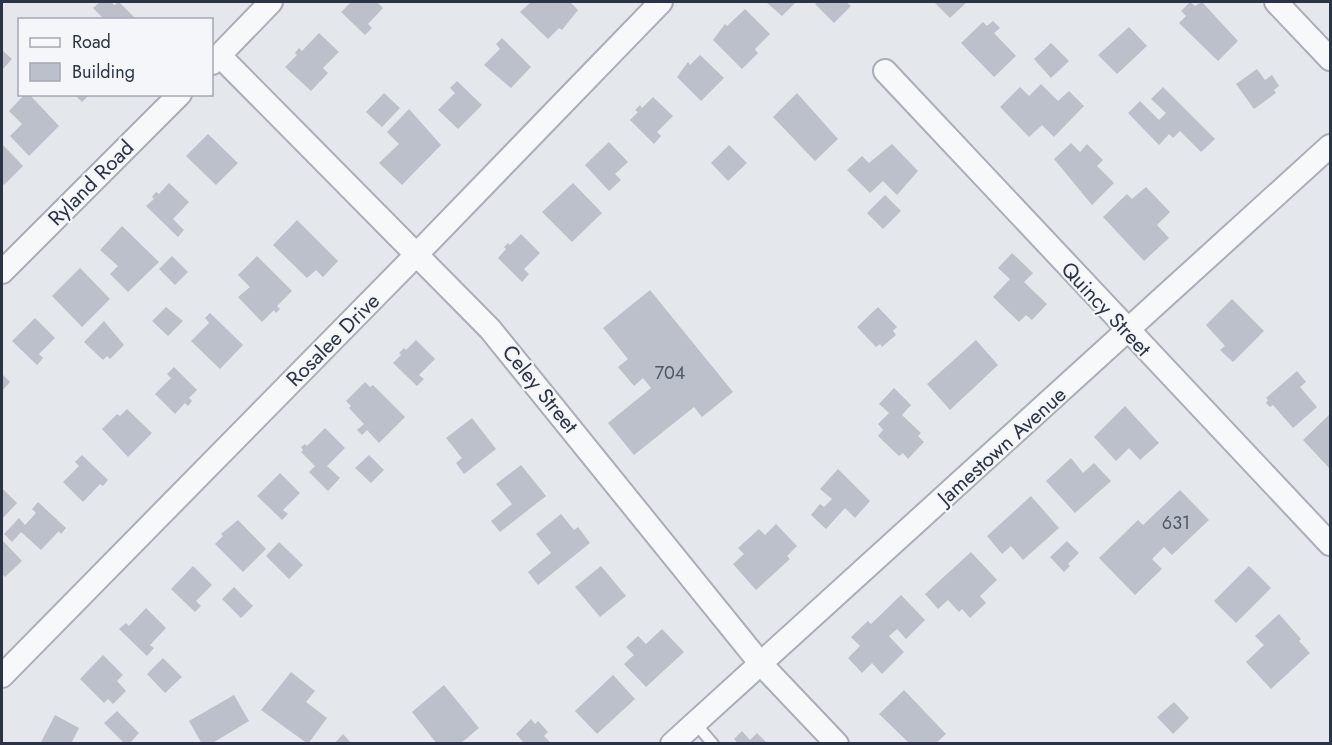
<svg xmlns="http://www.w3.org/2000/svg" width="1332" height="745" font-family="Jost,sans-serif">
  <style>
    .building { fill: #bbc0ca }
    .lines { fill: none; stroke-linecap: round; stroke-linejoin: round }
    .lane-casing { stroke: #a9aeb7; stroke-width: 14 }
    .street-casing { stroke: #a9aeb7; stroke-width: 26 }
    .lane { stroke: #f7f8fa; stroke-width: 10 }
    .street { stroke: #f7f8fa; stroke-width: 22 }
    .labels { text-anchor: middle; stroke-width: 4.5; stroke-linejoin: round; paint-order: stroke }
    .number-label { font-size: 18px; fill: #4f5766 }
    .street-label { font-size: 21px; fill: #2b3445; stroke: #f4f6f9 }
  </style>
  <rect width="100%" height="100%" fill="#e4e7ec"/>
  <path class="building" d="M100,2H111L114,5L119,2L137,20H100L102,17L93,8Z
    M351,2H377L383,8L368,24L372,28L365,35L341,12Z
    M531,2H570L578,10L562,30L559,28L548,39L520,12Z
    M766,2H796L782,16Z
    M818,2H846L851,6L834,23L815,4Z
    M934,2H967L950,18Z
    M1190,2L1195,6L1202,2L1238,41L1218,61L1179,23L1186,16L1181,11Z
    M745,9L770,34L755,49L758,53L742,69L713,40L725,24L727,26Z
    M993,21L1000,28L994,33L1016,56L994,77L961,43L983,22L987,26Z
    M1129,27L1147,46L1117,74L1098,55Z
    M319,33L339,52L323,68L328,73L311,91L285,67L297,55L295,53L299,48L302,51Z
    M502,38L531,67L511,88L484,65L500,49L496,44Z
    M1051,43L1069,61L1051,78L1034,59Z
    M2,50L12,59L2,70Z
    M700,55L724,78L701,101L677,77L688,62L690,65Z
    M1257,69L1265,80L1272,75L1279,86L1274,90L1276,93L1254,109L1236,84Z
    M457,81L482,105L458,129L438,110L455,93L450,88Z
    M1041,84L1058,101L1069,91L1084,106L1054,137L1042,125L1029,137L1000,107L1020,87L1029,96Z
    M1163,87L1215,139L1201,152L1180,131L1173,138L1169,134L1159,145L1128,113L1140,101L1159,120L1166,113L1151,99Z
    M384,93L400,108L382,127L366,112Z
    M797,93L838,139L815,161L773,117Z
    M25,94H29L59,126L29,156L10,136L22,124L9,111Z
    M74,94H90L82,102Z
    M653,97L673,116L657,132L661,136L654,144L630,120L638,112L635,110L640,105L642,108Z
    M409,109L441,145L402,185L379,163L399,144L387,132Z
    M208,134L238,163L216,185L186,156Z
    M609,142L628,162L615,174L621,180L609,191L585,165Z
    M1071,143L1080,152L1087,144L1103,160L1097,166L1114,183L1092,205L1054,159Z
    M2,144L23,166L4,185L2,182Z
    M892,144L918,171L897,195L883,181L870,193L847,170L862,156L869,163Z
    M729,145L747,163L728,181L711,163Z
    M169,183L189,202L173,219L184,230L178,237L146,206L154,199L152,197L156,192L159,194Z
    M573,183L602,213L572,242L542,212Z
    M1146,187L1170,212L1157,225L1169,238L1144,261L1103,217L1127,194L1132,199Z
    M885,195L901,211L883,229L867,213Z
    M297,220L338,261L323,277L316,270L307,278L273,245Z
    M122,226L159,262L128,292L110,274L118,266L100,250Z
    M521,234L540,253L524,269L529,274L522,282L498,258L506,249L504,247L508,243L510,245Z
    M1012,253L1033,273L1024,282L1047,304L1032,320L1026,315L1019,322L993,297L1010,279L998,268Z
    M172,256L188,272L175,285L159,269Z
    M257,256L292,291L277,306L280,309L276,313L274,310L262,322L238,297L250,287L238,275Z
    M80,268L110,299L82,327L52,296Z
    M650,290L733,392L702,417L694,407L634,455L608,423L651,388L643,378L634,386L618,367L628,359L603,328Z
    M1232,299L1264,331L1233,362L1220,350L1225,346L1206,325Z
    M166,307L183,321L168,336L152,321Z
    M878,307L897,327L893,331L896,335L882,347L880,344L876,347L857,327Z
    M210,313L243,345L220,369L191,341L209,323L205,318Z
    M35,318L55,338L39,354L43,358L37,365L12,341Z
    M104,321L124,345L110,359L107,356L103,360L84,342Z
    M416,340L435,359L419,375L424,379L417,386L393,363L401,355L399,353L404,348L406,350Z
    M976,340L998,365L950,410L927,384Z
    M174,367L197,390L189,398L192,401L188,406L185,403L175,414L155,394L171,378L167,374Z
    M1297,371L1306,382L1300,387L1317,407L1293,428L1273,405L1270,407L1266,403L1268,400L1266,398Z
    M2,374L10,382L2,391Z
    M365,382L370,387L373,385L405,417L379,443L367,430L362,435L357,430L364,424L349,408L351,406L346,401Z
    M894,388L911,405L902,415L921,433L918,436L924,442L908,459L903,453L899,456L878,436L883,430L878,424L889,413L879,404Z
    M1125,406L1159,443L1140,460L1129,448L1116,461L1094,437Z
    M127,409L152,433L128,457L102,429L117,414L120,416Z
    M1330,414V469L1303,440Z
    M472,418L496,449L464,474L456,463L462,458L446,438Z
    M325,428L345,448L327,466L340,478L328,491L309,472L315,466L301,452L303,450L301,447L305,444L307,446Z
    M82,455L108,480L103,486L100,484L83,502L63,482L79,466L75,462Z
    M369,455L384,470L371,483L355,468Z
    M1071,458L1083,473L1094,463L1111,481L1075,513L1046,481Z
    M521,465L546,496L500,532L491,521L512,504L496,484Z
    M838,469L870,501L855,518L845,508L826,529L811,515L820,504L824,507L832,499L820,489Z
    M280,473L300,493L283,510L288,514L282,520L257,496Z
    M2,488L17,503L2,519Z
    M1180,490L1209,520L1172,555L1164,547L1152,559L1162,569L1135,595L1099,558L1138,520L1143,525Z
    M1031,496L1059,528L1023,560L1011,546L1002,554L987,536Z
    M38,502L66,528L61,534L59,531L41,550L21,532L12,542L4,534L19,518L25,525L36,513L32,509Z
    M561,514L574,530L578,527L590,543L538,585L528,572L551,553L536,534Z
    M238,520L266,549L243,572L215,544L223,536L221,534Z
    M776,524L797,546L787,556L790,559L756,590L733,564L744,554L738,548L759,529L765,535Z
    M3,541L22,561L5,577L2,573Z
    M1067,541L1079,553L1068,564L1070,566L1064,572L1050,557Z
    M279,542L303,565L289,579L266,556Z
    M971,552L997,580L980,596L986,603L970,618L962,609L959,612L948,600L938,609L925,594Z
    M193,566L212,585L196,601L201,606L195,612L171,589Z
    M601,566L626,596L600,617L575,587Z
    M1249,566L1271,588L1236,623L1214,601Z
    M234,587L253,606L241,618L222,599Z
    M901,595L925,620L906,639L897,629L889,636L904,652L882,674L872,663L862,673L848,658L860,646L851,637L868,621L871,624Z
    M146,608L166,628L150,645L154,648L147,656L119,629L126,623L129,626Z
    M1279,614L1301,639L1299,641L1310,653L1271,689L1246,662L1264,645L1255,636Z
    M662,629L684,652L646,687L624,664L634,655L626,647L638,636L646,644Z
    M103,655L123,675L117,681L126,691L113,704L108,699L104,703L80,679Z
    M163,658L182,677L165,693L147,674Z
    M291,672L315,691L306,702L327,718L308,744L261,710Z
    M613,675L635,699L597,734L575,711Z
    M444,685L479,728L460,744H437L412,712Z
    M904,690L946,734L935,744H910L879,714Z
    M234,695L249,721L211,744H202L189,721Z
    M1174,702L1189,718L1173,734L1157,717Z
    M117,711L139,733L129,744H125L104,723Z
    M55,715L79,728L71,744H40Z
    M531,719L535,724L538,721L548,732L544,736L552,744H525L516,734Z
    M742,731L750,740L757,733L768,744H738L734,739Z
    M343,734L352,744H334Z"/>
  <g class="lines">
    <g class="lane-casing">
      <path id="lane" d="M695,723L713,744"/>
    </g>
    <g class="street-casing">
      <path id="street" d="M1276,2L1330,59
        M219,55L490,329L761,664L837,744
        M212,63L271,2
        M885,71L1330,544
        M2,272L180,94
        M2,676L417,254L661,2
        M672,744L1330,146"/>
    </g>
    <use href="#lane" class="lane"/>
    <use href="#street" class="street"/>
  </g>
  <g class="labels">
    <g class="number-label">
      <text x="670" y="379">704</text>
      <text x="1176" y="529">631</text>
    </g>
    <g class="street-label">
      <text transform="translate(91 183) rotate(-45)" y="7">Ryland Road</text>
      <text transform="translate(1106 309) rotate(47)" y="7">Quincy Street</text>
      <text transform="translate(333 340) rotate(-45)" y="7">Rosalee Drive</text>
      <text transform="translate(540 389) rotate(51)" y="7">Celey Street</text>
      <text transform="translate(1002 446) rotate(-42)" y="7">Jamestown Avenue</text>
    </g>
  </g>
  <rect width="1332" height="745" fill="none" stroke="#2b3445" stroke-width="6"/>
  <rect x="18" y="18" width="195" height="78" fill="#f4f6f9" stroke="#a4a8b1" stroke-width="1.5"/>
  <rect x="30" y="38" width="30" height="9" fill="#f7f8fa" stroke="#a4a8b1" stroke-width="1.5"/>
  <text x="72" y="48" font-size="18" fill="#2b3445">Road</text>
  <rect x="30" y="63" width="30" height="18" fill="#bbc0ca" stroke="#a4a8b1" stroke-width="1.5"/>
  <text x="72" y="78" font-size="18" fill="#2b3445">Building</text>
</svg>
